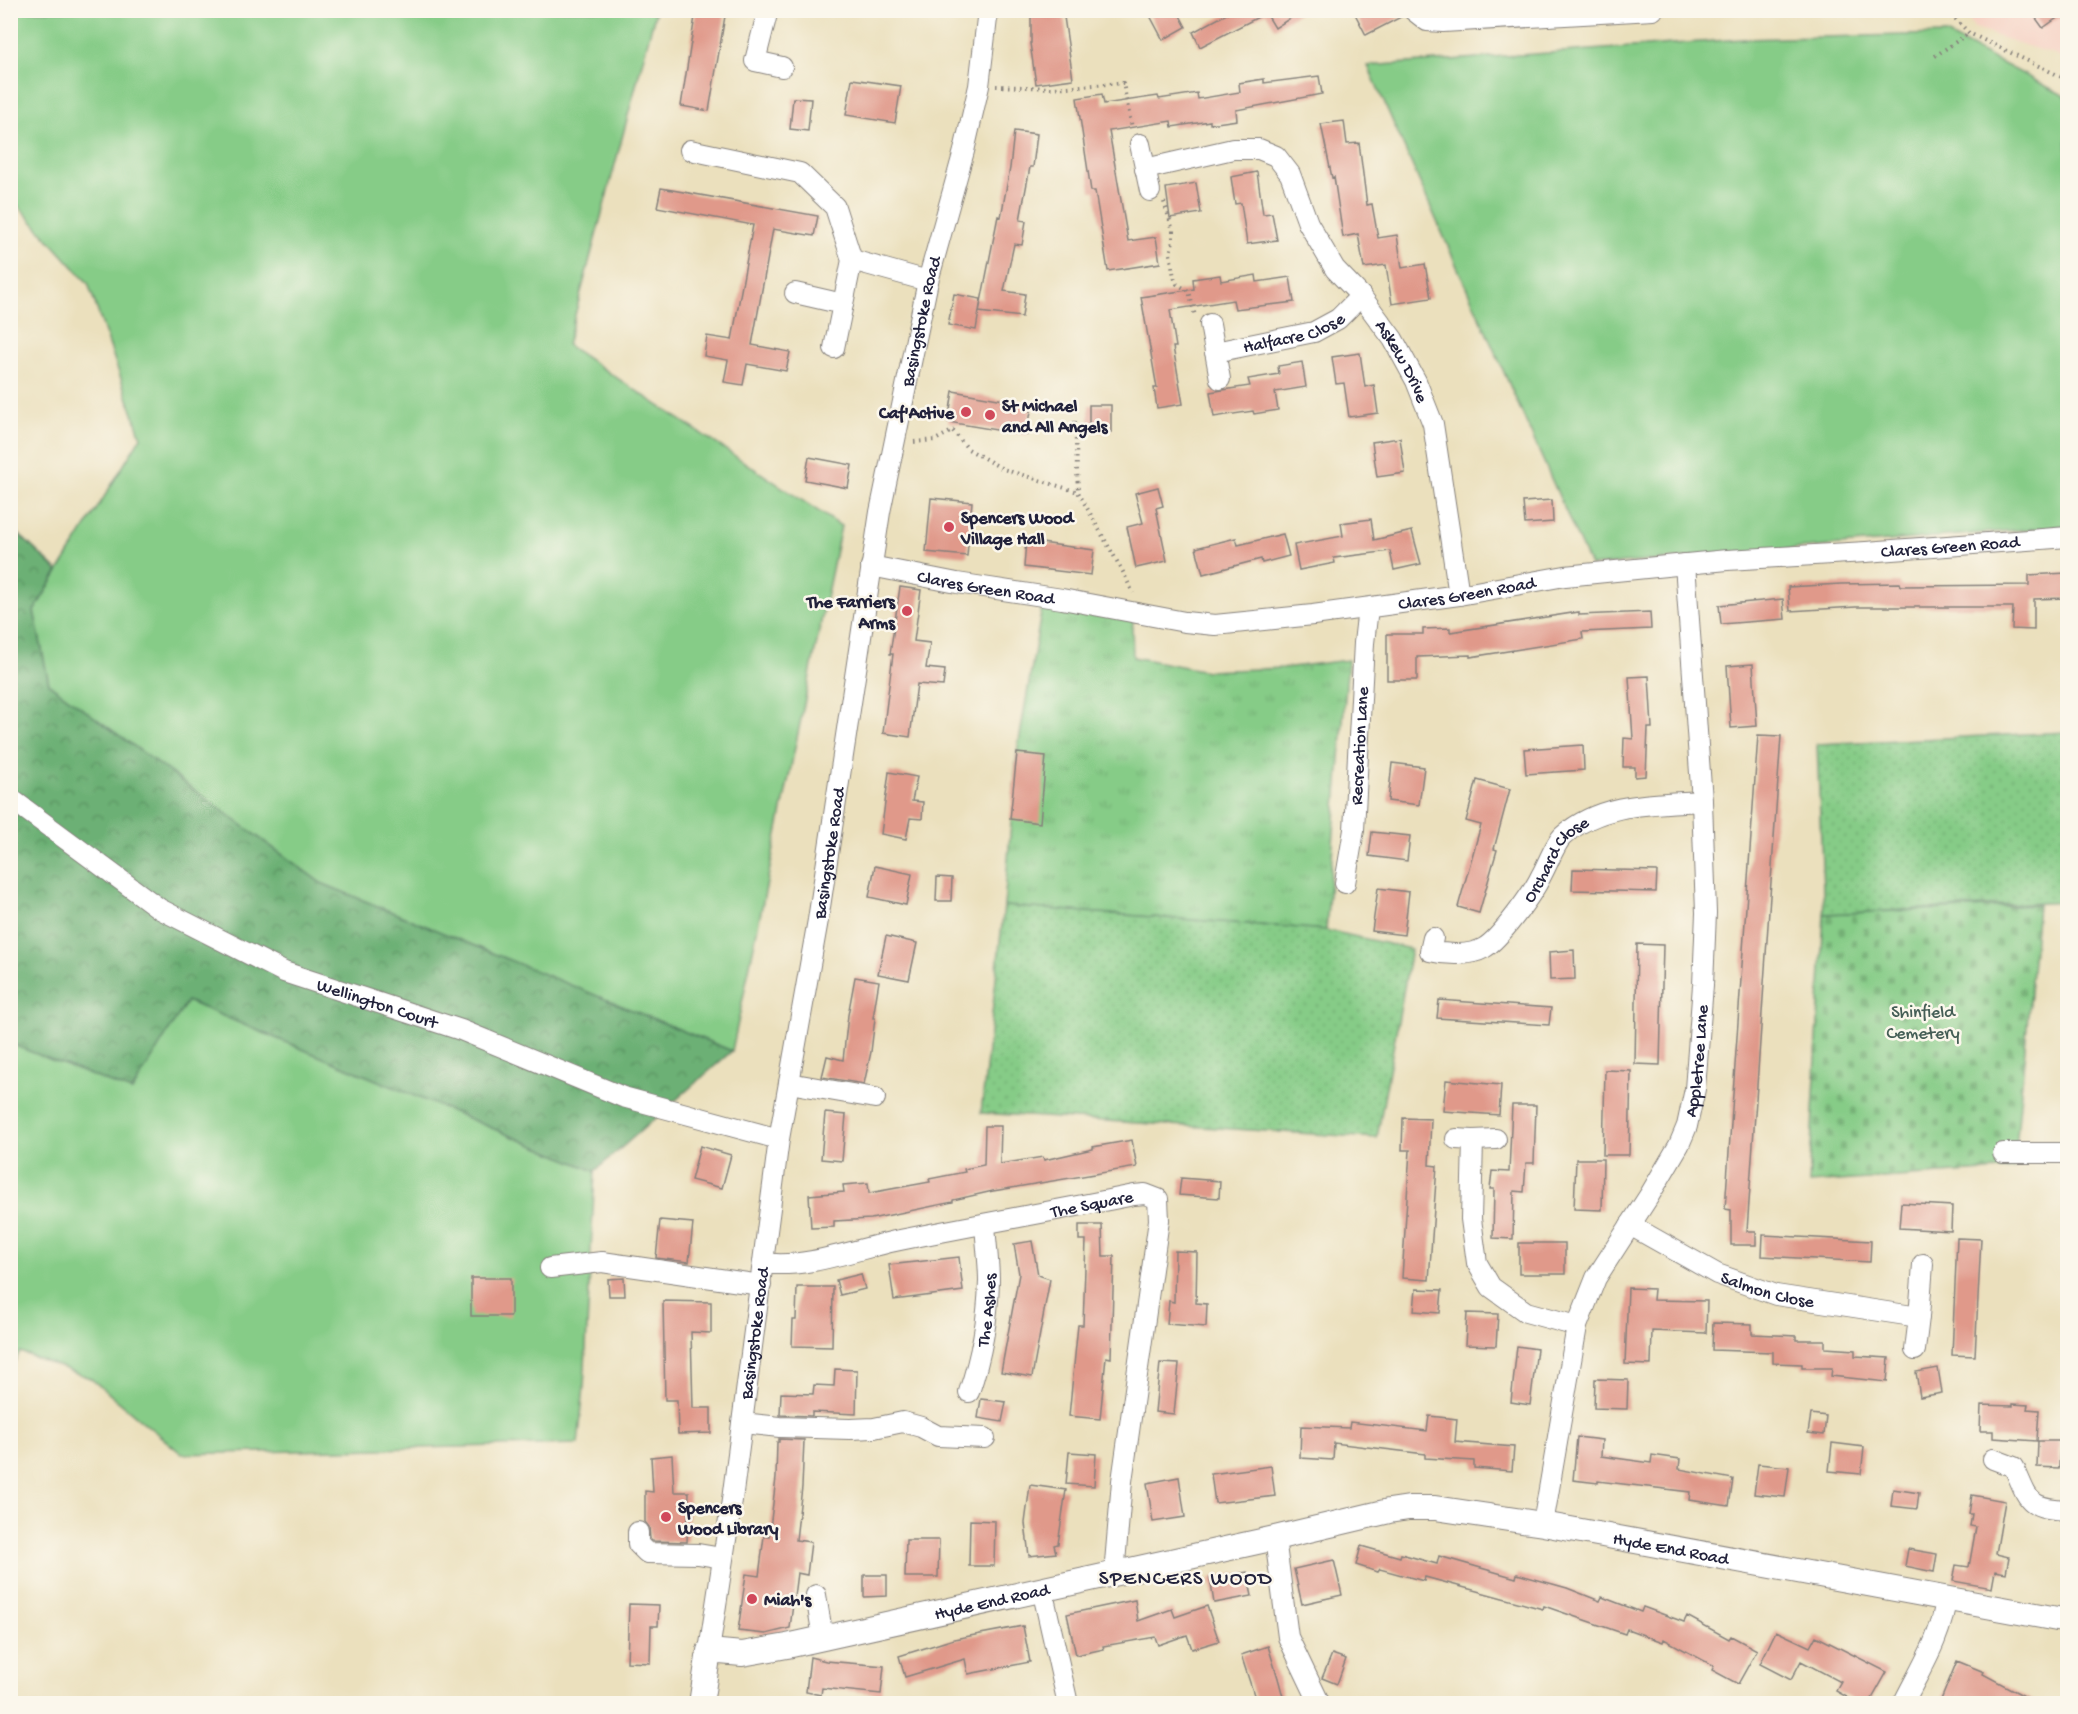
<svg xmlns="http://www.w3.org/2000/svg" width="2078" height="1714" font-family="'Gochi Hand',sans-serif">
  <style>
    .built { fill: #f6d2c4 }
    .grass { fill: #86cc87; stroke: #547761; stroke-width: 1.5 }
    .forest { fill: url(#forest-crowns); stroke: #476958; stroke-width: 1.5 }
    .cemetery { fill: url(#cemetery-stones); stroke: #547761; stroke-width: 1.5 }
    .park { fill: url(#park-tufts); stroke: #547761; stroke-width: 1.5 }
    .garden { fill: url(#garden-dots); stroke: #547761; stroke-width: 1.5 }
    .building { fill: #e0998a }
    .lines { fill: none; stroke-linecap: round; stroke-linejoin: round }
    .minor-casing { stroke: #86817c; stroke-width: 22 }
    .major-casing { stroke: #86817c; stroke-width: 26 }
    .path { stroke: #86817c; stroke-width: 4; stroke-dasharray: 1.5 4.5; stroke-linecap: butt }
    .minor { stroke: #fff; stroke-width: 20 }
    .major { stroke: #fff; stroke-width: 24 }
    .poi-dot { fill: #d1495b; stroke: #fbf7ec; stroke-width: 2 }
    .labels { text-anchor: middle; stroke-width: 5; stroke-linejoin: round; paint-order: stroke }
    .street-label { font-size: 18px; fill: #22223b; stroke: #fbf7ec }
    .poi-label { font-size: 18px; font-weight: bold; fill: #22223b; stroke: #fbf7ec; text-anchor: start }
    .park-label { font-size: 18px; fill: #455e56; stroke: #fbf7ec }
    .quarter-label { font-size: 21px; letter-spacing: 1.5px; fill: #22223b; stroke: #fbf7ec }
  </style>
  <defs>
    <pattern id="forest-crowns" width="20" height="18" patternUnits="userSpaceOnUse" patternTransform="scale(1.5)"><rect width="20" height="18" fill="#6cb074"/><path d="M2 6a3 3 0 1 1 6 0M12 15a3 3 0 1 1 6 0" fill="none" stroke="#588f60"/></pattern>
    <pattern id="cemetery-stones" width="16" height="16" patternUnits="userSpaceOnUse" patternTransform="scale(1.5)"><rect width="16" height="16" fill="#86cc87"/><path d="M2 7V4a2 2 0 0 1 4 0v3zM10 15v-3a2 2 0 0 1 4 0v3z" fill="#73af75"/></pattern>
    <pattern id="park-tufts" width="24" height="20" patternUnits="userSpaceOnUse" patternTransform="scale(1.5)"><rect width="24" height="20" fill="#86cc87"/><path d="M3 7l-1-3M5 7V3M7 7l1-3M15 17l-1-3M17 17v-4M19 17l1-3" fill="none" stroke="#73af75"/></pattern>
    <pattern id="garden-dots" width="8" height="8" patternUnits="userSpaceOnUse" patternTransform="scale(1.5)"><rect width="8" height="8" fill="#86cc87"/><path d="M2 2h.1M6 6h.1" fill="none" stroke="#73af75" stroke-width="1.8" stroke-linecap="round"/></pattern>
  </defs>
  <rect width="100%" height="100%" fill="#fbf7ec"/>
  <filter id="ink" filterUnits="userSpaceOnUse"><feTurbulence type="fractalNoise" baseFrequency=".0167" numOctaves="2"/><feDisplacementMap in="SourceGraphic" scale="12" xChannelSelector="R" yChannelSelector="G"/><feConvolveMatrix kernelMatrix="1 2 1 2 8 2 1 2 1" color-interpolation-filters="sRGB"/></filter>
  <filter id="wash" filterUnits="userSpaceOnUse"><feTurbulence type="fractalNoise" baseFrequency=".008" numOctaves="4" result="noise"/><feDisplacementMap in="SourceGraphic" scale="24" xChannelSelector="R" yChannelSelector="G"/><feGaussianBlur stdDeviation="1.35" result="paint"/><feColorMatrix in="noise" values="0 0 0 0 0 0 0 0 0 0 0 0 0 0 0 0 0 1.4 0 .05"/><feComposite in="paint" operator="in"/></filter>
  <g filter="url(#wash)">
    <rect width="100%" height="100%" fill="#ebe0bd"/>
    <path class="built" d="M1963,11H2067V59L1975,29Z"/>
    <path class="grass" d="M649,10L655,14L567,345L841,526L732,1051L321,883L49,684L34,611L141,437L88,283L11,198L10,11Z
      M1946,34L2067,97V526L1590,566L1368,66L1742,39Z
      M187,1001L595,1171L584,1387L578,1444L182,1454L90,1378L20,1352L11,1368V1044L131,1091Z"/>
    <path class="forest" d="M10,526L58,571L34,611L49,684L321,883L732,1051L595,1171L187,1001L132,1091L11,1044Z"/>
    <path class="cemetery" d="M2038,905L2014,1169L1809,1183L1824,914Z"/>
    <path class="park" d="M1042,607L1134,619L1132,627L1133,657L1207,671L1283,668L1348,660L1326,930L1004,906L1017,753Z"/>
    <path class="garden" d="M2067,732V902L1824,914L1817,744Z
      M1004,906L1326,930L1411,949L1377,1138L981,1113Z"/>
    <g id="blocks">
      <path class="building" d="M696,10H726L709,111L681,106Z
        M1031,10H1063L1073,79L1036,84L1030,43H1031Z
        M1147,10H1177L1186,27L1163,40Z
        M1234,10H1303L1275,28L1266,13L1200,47L1193,32Z
        M1353,10H1401L1403,16L1366,35Z
        M2030,10H2067V11L2043,28Z
        M1319,76L1322,94L1236,110L1237,120L1210,124V121L1172,127L1171,121L1109,131L1128,241L1156,237L1160,263L1108,271L1095,191H1091L1077,98L1102,94L1104,104L1158,96L1159,99L1197,93L1198,99L1240,92L1239,83L1264,79V83Z
        M852,79L901,86L895,123L846,115Z
        M793,98L811,99L808,131L790,129Z
        M1344,121L1347,144L1359,143L1367,205L1372,204L1378,238L1397,235L1402,268L1425,264L1431,298L1392,304L1386,265L1364,268L1358,234L1343,237L1334,177L1332,178L1321,124Z
        M1014,131L1037,134L1033,167H1030L1020,220L1026,221L1022,245L1014,244L1004,291L1025,294L1022,317L979,312L998,216L1001,217L1010,168Z
        M1257,172L1263,214L1272,213L1277,240L1247,244L1241,203L1235,204L1231,177Z
        M1196,183L1201,213L1170,218L1166,188Z
        M661,188L818,216L814,236L773,229L752,345L790,352L786,371L747,364L743,385L724,382L728,360L704,356L707,336L732,340L753,225L657,207Z
        M1220,275L1221,281L1256,275L1257,282L1290,277L1294,302L1235,309L1233,300L1170,310L1176,347H1173L1183,404L1157,408L1154,388H1157L1141,297L1194,289L1193,279Z
        M954,294L981,299L976,330L948,325Z
        M1360,353L1365,387L1374,385L1378,413L1349,417L1344,383L1336,384L1332,357Z
        M1302,362L1306,387L1275,392L1278,410L1254,414L1253,411L1214,417L1210,392L1250,386L1248,379L1279,374L1278,366Z
        M953,391L1032,405L1027,435L948,422Z
        M1089,405H1111V432H1089Z
        M1400,438L1405,473L1377,477L1372,442Z
        M809,457L852,465L848,488L805,480Z
        M1158,487L1163,506L1156,508L1167,561L1136,568L1127,527L1143,523L1135,493Z
        M931,498L972,502L967,556L926,552Z
        M1552,500L1553,522L1525,524L1523,502Z
        M1371,519L1374,540L1412,531L1421,564L1394,570L1390,551L1334,558L1335,563L1299,570L1294,545L1343,536L1341,523Z
        M1283,534L1289,556L1262,563L1261,559L1203,574L1196,548L1236,538L1238,545Z
        M1026,541L1094,550L1091,575L1024,567Z
        M2067,573V598L2034,599V630L2012,629L2013,607H1856L1790,611L1788,587L1841,584L1900,583L1901,586L2029,585V575Z
        M900,587L921,590L914,641L930,643L926,668L945,670L943,686L917,684L910,737L883,733L893,654H890Z
        M1783,599L1785,619L1721,624L1719,605Z
        M1579,612V615L1650,612L1651,629L1582,632L1583,639L1470,657V655L1417,657V680H1387V634H1423V629L1450,628V632Z
        M1753,664L1757,726L1731,728L1727,666Z
        M1649,676L1652,728H1648L1646,776L1635,777V767H1623L1624,738L1633,739L1629,677Z
        M1758,735L1781,736L1747,1231H1756V1245H1731V1210L1725,1209Z
        M1583,745L1584,770L1526,774L1524,749Z
        M1017,753L1046,756L1040,823L1010,819Z
        M1392,763L1424,767L1419,805L1388,801Z
        M889,772L917,777L912,801L923,802L922,819L910,818L906,839L881,834Z
        M1477,780L1510,789L1494,849L1497,850L1479,913L1458,907L1481,825L1466,821Z
        M1372,832L1410,836L1407,861L1369,856Z
        M875,866L912,874L906,905L869,897Z
        M1573,869L1657,871L1656,892L1572,890Z
        M937,877L952,878L951,901H936Z
        M1378,888L1409,892L1404,935L1372,931Z
        M886,936L917,943L909,980L878,974Z
        M1637,944L1663,945L1660,1065L1635,1064Z
        M1574,950L1575,979L1550,980L1549,952Z
        M855,977L879,981L873,1018H875L871,1052L864,1084L822,1077L827,1056L843,1060L848,1015Z
        M1439,1000L1551,1008L1549,1025L1437,1018Z
        M1605,1070L1631,1071L1629,1155H1603Z
        M1446,1080L1501,1085L1499,1115L1443,1111Z
        M1512,1105H1536L1534,1163H1526L1524,1192L1514,1191L1513,1239L1493,1238L1494,1189H1490L1492,1171L1509,1172Z
        M825,1113L846,1115L842,1161L821,1159Z
        M1403,1118L1431,1119L1429,1165L1437,1166L1429,1280L1402,1278L1410,1150H1402Z
        M985,1126H1001L1000,1164L1043,1157L1044,1160L1093,1149V1147L1132,1140L1137,1167L993,1191L953,1200V1202L871,1219L834,1221V1227L811,1228L809,1195L844,1192L843,1185L868,1183L869,1193L930,1182L929,1179L965,1172L964,1169L984,1165Z
        M700,1146L731,1155L722,1188L691,1180Z
        M1576,1159H1603L1602,1210L1574,1209Z
        M1181,1178L1220,1181L1219,1198L1179,1195Z
        M1901,1203L1952,1206L1951,1231L1899,1228Z
        M660,1220L693,1223L689,1262L656,1258Z
        M1079,1225H1102L1103,1256H1114L1111,1358L1106,1357L1100,1419L1069,1416L1078,1325H1083L1086,1240H1079Z
        M1763,1235L1871,1241L1870,1262L1762,1256Z
        M1957,1238L1981,1239L1975,1356L1952,1355Z
        M1032,1241L1038,1275L1050,1279L1032,1377L1001,1372L1019,1274L1014,1244Z
        M1519,1243H1565V1274H1519Z
        M1175,1251L1197,1252L1196,1303L1207,1304L1206,1327L1167,1324L1169,1301L1174,1302Z
        M959,1257L963,1291L894,1300L889,1265Z
        M861,1274L865,1289L840,1295L836,1280Z
        M471,1278H511V1316H471Z
        M624,1278L625,1296H609L608,1279Z
        M797,1287H833L832,1347L792,1346L793,1320H796Z
        M1628,1288L1654,1289L1653,1300L1707,1301L1706,1333L1652,1331L1651,1365L1625,1364Z
        M1416,1289L1442,1290L1440,1313L1414,1311Z
        M663,1301L711,1302V1333L691,1332L693,1408H711V1433L678,1434L677,1400H665Z
        M1467,1313L1498,1314L1496,1346L1465,1345Z
        M1713,1323L1752,1324V1334L1796,1336V1340H1825V1348L1855,1350V1356L1889,1358L1887,1382L1831,1376L1832,1368H1802V1364L1773,1363V1352L1712,1350Z
        M1517,1346L1537,1349L1530,1405L1511,1402Z
        M1160,1363L1179,1364L1174,1414L1155,1412Z
        M1938,1368L1942,1393L1920,1397L1916,1372Z
        M835,1369L857,1370L856,1414L812,1412V1416L780,1415L781,1393L813,1394L814,1385L834,1386Z
        M1595,1379L1628,1380L1627,1409L1594,1408Z
        M981,1399L1006,1402L1002,1422L978,1418Z
        M2013,1404L2028,1405L2027,1409L2039,1410L2037,1441L1993,1438V1431H1980L1981,1405L2013,1406Z
        M1811,1414L1826,1416L1824,1435L1808,1433Z
        M1429,1416L1457,1419L1455,1442L1514,1447L1512,1471L1474,1468V1461L1425,1458V1454L1334,1443L1333,1460L1300,1458L1301,1426L1349,1428L1350,1422L1427,1431Z
        M1577,1437L1602,1440L1601,1456L1651,1463L1652,1455L1680,1459L1679,1469L1733,1479L1729,1506L1689,1500L1690,1492L1598,1481V1483L1573,1480Z
        M779,1439L804,1440L802,1487L796,1540L811,1542L807,1575L797,1573L790,1628L766,1634L738,1631L746,1574L759,1576L764,1536L769,1537L776,1478L777,1442H779Z
        M2038,1441H2060L2059,1468L2037,1467Z
        M1832,1443L1864,1447L1861,1474L1829,1471Z
        M1069,1452L1096,1454L1094,1486L1066,1484Z
        M672,1455L674,1492H689L687,1542L652,1541L650,1539L649,1527L645,1522V1491L653,1492L651,1457Z
        M1758,1464L1789,1467L1785,1497L1754,1494Z
        M1271,1466L1275,1496L1215,1503L1211,1474Z
        M1179,1477L1185,1517L1153,1522L1147,1483Z
        M1030,1485L1066,1490L1058,1544L1054,1545L1056,1553L1029,1556L1025,1523Z
        M1893,1489L1919,1493L1917,1509L1891,1506Z
        M1972,1495L2005,1501L1996,1554L2009,1557L2006,1573L1995,1571L1992,1588L1953,1581L1956,1565L1969,1567L1976,1527L1970,1526L1972,1514H1969Z
        M970,1520L995,1521L994,1566H969Z
        M906,1540H939L938,1577H905Z
        M1361,1546L1400,1557L1401,1554L1437,1564L1439,1556L1516,1578L1517,1574L1567,1588L1600,1601L1602,1597L1641,1612L1643,1607L1684,1622L1687,1616L1729,1639L1731,1636L1757,1650L1738,1684L1712,1670L1714,1666L1664,1639L1663,1642L1627,1629L1625,1634L1544,1606L1543,1609L1425,1577L1424,1581L1380,1569L1378,1572L1356,1565Z
        M1908,1549L1937,1554L1934,1572L1905,1566Z
        M1334,1560L1342,1595L1302,1604L1294,1569Z
        M1247,1572L1252,1596L1214,1603L1210,1578Z
        M864,1575H887V1596L864,1597Z
        M1135,1600L1138,1621L1172,1609L1175,1617L1207,1606L1219,1641L1192,1649L1187,1635L1158,1645L1155,1637L1103,1646L1104,1649L1076,1655L1067,1614Z
        M629,1604L659,1605L658,1626H651L650,1663L627,1662Z
        M1023,1626L1030,1662L968,1674L965,1659L905,1677L899,1656L954,1639Z
        M1776,1631L1810,1647L1816,1636L1887,1672L1869,1704H1859L1836,1691L1841,1682L1801,1661L1791,1680L1760,1664Z
        M1268,1646L1278,1678L1285,1704H1257L1241,1655Z
        M1332,1654L1346,1659L1337,1684L1322,1678Z
        M810,1657L826,1661L884,1666L881,1694L822,1688L821,1695L806,1692Z
        M1957,1661L1984,1672L1983,1674L2039,1704H1949L1941,1700Z"/>
    </g>
  </g>
  <g filter="url(#ink)">
    <use href="#blocks" fill-opacity="0" stroke="#86817c" stroke-width="1.5"/>
    <g class="lines">
      <g class="minor-casing">
        <g id="minor">
          <path d="M768,10L755,61L782,67"/>
          <path d="M1413,10L1427,21L1443,22L1653,10"/>
          <path d="M1140,144L1150,191"/>
          <path d="M690,150L800,173L835,207L852,260L928,281"/>
          <path id="s1" d="M1145,169L1233,149H1259L1276,156L1290,174L1308,223L1335,269L1361,296L1393,339L1416,381L1433,424L1459,595"/>
          <path d="M795,293L843,304"/>
          <path d="M1210,324L1220,379"/>
          <path d="M834,348L852,260"/>
          <path id="s2" d="M1215,352L1314,332L1338,319L1361,296"/>
          <path id="s3" d="M871,566L957,583L1062,599L1185,622L1215,625L1313,615L1459,595L1565,576L1727,560L1866,552L2068,537"/>
          <path id="s4" d="M10,798L160,909L284,972L461,1030L623,1097L779,1139"/>
          <path id="s5" d="M1345,883L1354,830L1364,643L1368,608"/>
          <path id="s6" d="M1433,938L1430,951C1446,955 1470,956 1484,948C1500,939 1533,893 1541,876C1547,866 1555,843 1563,836C1601,802 1654,804 1702,801"/>
          <path d="M789,1083L875,1098"/>
          <path d="M1456,1139L1473,1140L1471,1219L1477,1263L1491,1287L1526,1312L1577,1326"/>
          <path d="M1473,1140L1496,1139"/>
          <path d="M2003,1153H2068"/>
          <path id="s7" d="M1630,1225L1717,1274L1776,1295L1919,1317L1923,1264"/>
          <path id="s8" d="M764,1263C804,1269 854,1250 895,1241C974,1225 1054,1211 1134,1195L1145,1194L1158,1199L1159,1220L1122,1481L1115,1563L1117,1572"/>
          <path d="M550,1268L602,1262L761,1285"/>
          <path d="M1915,1350L1919,1317"/>
          <path id="s9" d="M969,1392C981,1357 988,1319 989,1281C989,1262 986,1243 985,1224"/>
          <path d="M742,1423L780,1427L850,1429L874,1428L903,1422L921,1427L938,1436L985,1438"/>
          <path d="M1993,1459L2014,1467C2029,1501 2027,1508 2068,1510"/>
          <path id="s10" d="M1543,1524L1577,1326L1596,1278L1649,1196L1679,1145L1687,1126L1695,1089L1703,985L1706,913L1702,801L1685,564"/>
          <path d="M638,1532V1544L647,1553L698,1554L722,1558"/>
          <path d="M1275,1538L1288,1637L1320,1704"/>
          <path d="M1042,1589L1068,1704"/>
          <path d="M816,1595L823,1638"/>
          <path id="s11" d="M709,1651L732,1500L779,1139L818,920L880,512L928,281L964,151L979,86L988,10"/>
          <path d="M1903,1704C1920,1669 1942,1637 1946,1598"/>
        </g>
      </g>
      <g class="major-casing">
        <g id="major">
          <path id="s12" d="M701,1704L709,1651L742,1654L787,1646L1275,1538L1389,1511L1409,1508H1435L1543,1524L2068,1621"/>
        </g>
      </g>
      <path class="path" d="M1947,10L1969,33L2068,80
        M1935,56L1969,33
        M996,86L1053,88L1123,83L1132,128
        M1164,202L1173,230V241L1170,253L1174,277L1177,284L1189,291L1195,316
        M1075,421L1078,492L1123,572L1133,593
        M953,431L968,449L1003,469L1078,492
        M914,442L935,440L954,430"/>
      <use href="#minor" class="minor"/>
      <use href="#major" class="major"/>
    </g>
  </g>
  <g class="poi-dot">
    <circle cx="966" cy="412" r="6"/>
    <circle cx="990" cy="415" r="6"/>
    <circle cx="949" cy="527" r="6"/>
    <circle cx="907" cy="611" r="6"/>
    <circle cx="666" cy="1517" r="6"/>
    <circle cx="752" cy="1599" r="6"/>
  </g>
  <g class="labels">
    <g class="street-label">
      <text dy="6" stroke="none"><textPath href="#s11" startOffset="1347">Basingstoke Road</textPath></text>
      <text dy="6" stroke="none"><textPath href="#s2" startOffset="81">Halfacre Close</textPath></text>
      <text dy="6" stroke="none"><textPath href="#s1" startOffset="378">Askew Drive</textPath></text>
      <text dy="6" stroke="none"><textPath href="#s3" startOffset="1089">Clares Green Road</textPath></text>
      <text dy="6" stroke="none"><textPath href="#s3" startOffset="117">Clares Green Road</textPath></text>
      <text dy="6" stroke="none"><textPath href="#s3" startOffset="603">Clares Green Road</textPath></text>
      <text dy="6" stroke="none"><textPath href="#s5" startOffset="138">Recreation Lane</textPath></text>
      <text dy="6" stroke="none"><textPath href="#s11" startOffset="807">Basingstoke Road</textPath></text>
      <text dy="6" stroke="none"><textPath href="#s6" startOffset="184">Orchard Close</textPath></text>
      <text dy="6" stroke="none"><textPath href="#s4" startOffset="424">Wellington Court</textPath></text>
      <text dy="6" stroke="none"><textPath href="#s10" startOffset="496">Appletree Lane</textPath></text>
      <text dy="6" stroke="none"><textPath href="#s8" startOffset="334">The Square</textPath></text>
      <text dy="6" stroke="none"><textPath href="#s7" startOffset="153">Salmon Close</textPath></text>
      <text dy="6" stroke="none"><textPath href="#s9" startOffset="84">The Ashes</textPath></text>
      <text dy="6" stroke="none"><textPath href="#s11" startOffset="321">Basingstoke Road</textPath></text>
      <text dy="6" stroke="none"><textPath href="#s12" startOffset="1035">Hyde End Road</textPath></text>
      <text dy="6" stroke="none"><textPath href="#s12" startOffset="342">Hyde End Road</textPath></text>
    </g>
    <g class="poi-label">
      <text x="1002" y="411">St Michael<tspan x="1002" dy="21">and All Angels</tspan></text>
      <text x="954" y="418" text-anchor="end">Caf'Active</text>
      <text x="961" y="523">Spencers Wood<tspan x="961" dy="21">Village Hall</tspan></text>
      <text x="895" y="607" text-anchor="end">The Farriers<tspan x="895" dy="21">Arms</tspan></text>
      <text x="678" y="1513">Spencers<tspan x="678" dy="21">Wood Library</tspan></text>
      <text x="764" y="1605">Miah's</text>
    </g>
    <g class="park-label">
      <text x="1923" y="1017">Shinfield<tspan x="1923" dy="21">Cemetery</tspan></text>
    </g>
    <g class="quarter-label">
      <text x="1186" y="1584">SPENCERS WOOD</text>
    </g>
  </g>
  <rect width="2078" height="1714" fill="none" stroke="#fbf7ec" stroke-width="36"/>
</svg>
